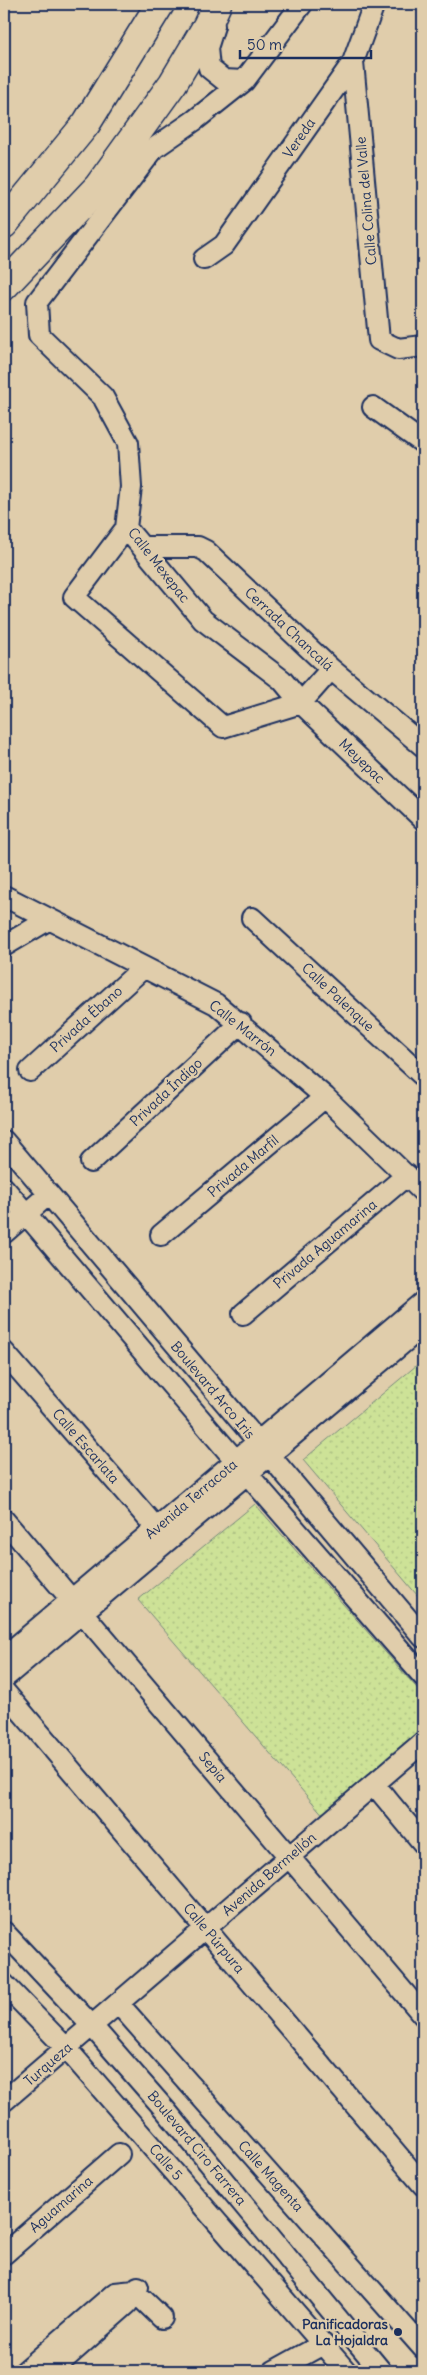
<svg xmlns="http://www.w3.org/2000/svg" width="427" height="2375" font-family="Delius,sans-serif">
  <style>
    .green { fill: url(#green-dots); stroke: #74887a }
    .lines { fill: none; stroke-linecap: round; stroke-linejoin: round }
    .street-casing { stroke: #1b2f5e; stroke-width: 24 }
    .highway-casing { stroke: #1b2f5e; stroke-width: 31 }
    .street { stroke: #e0cdab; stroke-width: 20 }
    .highway { stroke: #e0cdab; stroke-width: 28 }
    .poi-dot { fill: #1b2f5e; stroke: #e0cdab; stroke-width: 2 }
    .labels { text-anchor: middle; stroke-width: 4.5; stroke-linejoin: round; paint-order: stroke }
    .street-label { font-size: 14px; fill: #1b2f5e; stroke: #e0cdab }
    .poi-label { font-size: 14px; font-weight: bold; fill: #1b2f5e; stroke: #e0cdab; text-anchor: end }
  </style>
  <defs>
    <pattern id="green-dots" width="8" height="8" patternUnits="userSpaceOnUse" patternTransform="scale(1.25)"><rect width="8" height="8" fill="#cde297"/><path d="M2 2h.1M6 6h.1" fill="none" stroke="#afc285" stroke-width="1.8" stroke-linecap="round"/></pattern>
  </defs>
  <rect width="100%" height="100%" fill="#e0cdab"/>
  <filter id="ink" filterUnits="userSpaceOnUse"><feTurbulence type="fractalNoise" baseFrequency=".02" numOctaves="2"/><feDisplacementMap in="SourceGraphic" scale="10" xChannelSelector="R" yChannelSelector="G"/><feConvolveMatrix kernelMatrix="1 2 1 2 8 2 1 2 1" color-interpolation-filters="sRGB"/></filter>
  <g filter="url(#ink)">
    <path class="green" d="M423,1360V1602L303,1460Z
      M255,1504L423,1695V1736L325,1817L138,1600Z"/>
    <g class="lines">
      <g class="street-casing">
        <path id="street" d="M214,26L207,48L209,68L224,80L244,81
          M353,62L379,340L398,349L423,346
          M153,150L37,302L39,335L103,397L128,443L131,487L126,528L203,620L282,680L301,703L423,819
          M143,156L195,120L244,81L302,4
          M204,259L224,245L353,62L374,4
          M373,407L423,443
          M126,528L74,597L223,727L301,703L331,669
          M142,547H198L206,551L331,669L423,746
          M4,896L216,1004L325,1097L423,1192
          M252,918L423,1076
          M4,946L48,920
          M30,1071L143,968
          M4,1141L423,1637
          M91,1162L241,1023
          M4,1188L236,1461L423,1676
          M4,1233L49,1194
          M161,1235L325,1097
          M243,1314L407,1175
          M4,1352L164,1537
          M4,1520L423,2015
          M4,1657L423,1302
          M4,1678L423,1326
          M4,1691L423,2185
          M374,1784L423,1843
          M4,1932L92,2026L167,2112L381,2371
          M4,1984L66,2048L346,2371
          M118,2003L423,2348
          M4,2101L423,1742
          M4,2254L119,2154
          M25,2371L115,2293L134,2291L162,2318
          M51,2371L127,2304L138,2287
          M274,2371L323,2344"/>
      </g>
      <g class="highway-casing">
        <path id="highway" d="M4,224L86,124L160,4
          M4,286L98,187L173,83L207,26L217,4"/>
      </g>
      <use href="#street" class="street"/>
      <use href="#highway" class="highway"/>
    </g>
  </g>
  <circle class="poi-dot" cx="398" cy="2332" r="5"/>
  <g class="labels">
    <g class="street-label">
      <text transform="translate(299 138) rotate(-55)" y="5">Vereda</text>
      <text transform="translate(366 201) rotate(-95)" y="5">Calle Colina del Valle</text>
      <text transform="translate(159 565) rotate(52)" y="5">Calle Mexepac</text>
      <text transform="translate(289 629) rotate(43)" y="5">Cerrada Chancalá</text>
      <text transform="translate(362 761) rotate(44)" y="5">Meyepac</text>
      <text transform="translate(338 997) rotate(43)" y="5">Calle Palenque</text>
      <text transform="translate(86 1019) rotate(-42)" y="5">Privada Ébano</text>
      <text transform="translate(243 1028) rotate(38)" y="5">Calle Marrón</text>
      <text transform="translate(166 1092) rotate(-43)" y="5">Privada Índigo</text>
      <text transform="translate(243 1166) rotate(-40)" y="5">Privada Marfil</text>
      <text transform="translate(325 1244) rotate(-40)" y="5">Privada Aguamarina</text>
      <text transform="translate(213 1390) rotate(50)" y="5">Boulevard Arco Iris</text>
      <text transform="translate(86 1446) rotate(49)" y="5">Calle Escarlata</text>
      <text transform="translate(191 1499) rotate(-40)" y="5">Avenida Terracota</text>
      <text transform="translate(213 1767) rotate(50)" y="5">Sepia</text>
      <text transform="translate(269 1874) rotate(-41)" y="5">Avenida Bermellón</text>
      <text transform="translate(214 1938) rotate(50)" y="5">Calle Púrpura</text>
      <text transform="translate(48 2064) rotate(-41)" y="5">Turqueza</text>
      <text transform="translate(197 2148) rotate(50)" y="5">Boulevard Ciro Farrera</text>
      <text transform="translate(166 2162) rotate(49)" y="5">Calle 5</text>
      <text transform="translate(271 2176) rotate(48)" y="5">Calle Magenta</text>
      <text transform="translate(61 2204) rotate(-41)" y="5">Aguamarina</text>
    </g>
    <g class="poi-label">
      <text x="388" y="2329">Panificadoras<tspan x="388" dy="16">La Hojaldra</tspan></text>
    </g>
  </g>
  <rect width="427" height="2375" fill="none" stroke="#e0cdab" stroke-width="20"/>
  <rect x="10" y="10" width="407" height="2355" fill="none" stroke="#1b2f5e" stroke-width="2" filter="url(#ink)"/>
  <path d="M240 50v8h131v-8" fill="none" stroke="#1b2f5e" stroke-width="2.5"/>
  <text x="247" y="50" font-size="15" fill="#1b2f5e" stroke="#e0cdab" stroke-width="4" paint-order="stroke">50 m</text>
</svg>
